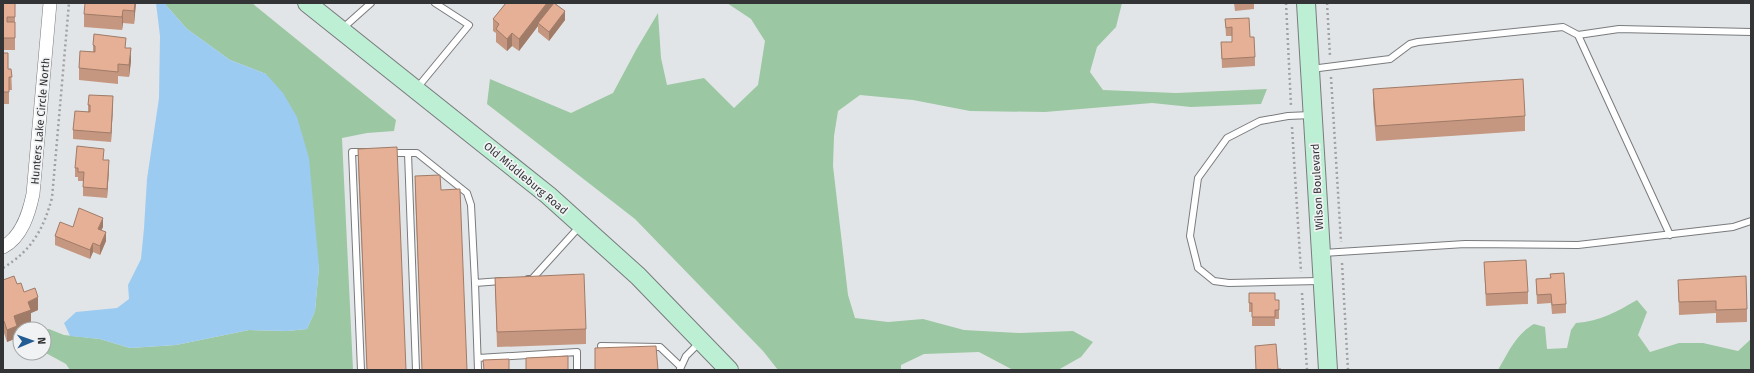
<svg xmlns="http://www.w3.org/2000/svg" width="1754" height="373" font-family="'Fira Sans',sans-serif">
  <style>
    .green { fill: #9bc7a3 }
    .water { fill: #9ccbf1 }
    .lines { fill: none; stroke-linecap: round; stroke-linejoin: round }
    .lane-casing { stroke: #797b7d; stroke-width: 8 }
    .street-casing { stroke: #797b7d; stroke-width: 14 }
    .secondary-casing { stroke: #797b7d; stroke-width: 20 }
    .path { stroke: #9fa1a3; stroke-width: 2.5; stroke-dasharray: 2 3; stroke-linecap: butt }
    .lane { stroke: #fff; stroke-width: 6 }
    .street { stroke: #fff; stroke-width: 13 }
    .secondary { stroke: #bdefd5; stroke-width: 18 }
    .wall { fill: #c59780 }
    .shaded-wall { fill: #a07b68 }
    .building { fill: #e5b095; stroke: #a07b68 }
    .labels { text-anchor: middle; stroke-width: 3.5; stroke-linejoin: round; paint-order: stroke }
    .street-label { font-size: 11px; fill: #333435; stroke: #f0f2f4 }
  </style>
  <rect width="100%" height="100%" fill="#e2e5e7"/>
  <path class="green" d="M164,3H252L396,120L394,131L367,133L342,138L353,370H70L66,364L44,352V330L49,329L64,335L100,339L130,348L176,345L249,330L287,331L307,329L315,311L319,267L266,74L230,60L187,29Z
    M727,3H1122L1116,27L1097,47L1090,72L1103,90L1176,93L1267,89L1261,104L1191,107L1152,103L1045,112L970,111L913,100L860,95L838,111L834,136L833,166L848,295L855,318L888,322L923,319L964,330L1020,333L1073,331L1093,342L1081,357L1058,370H1013L979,352L924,354L901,365V370H778L763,351L635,219L487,104L490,79L571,113L613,93L636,50L658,13L661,58L667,85L704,78L734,108L758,85L765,41L751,19Z
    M1637,300L1647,312L1638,335L1650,352L1679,343H1703L1738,351L1751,339V370H1498C1508,353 1516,334 1534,324L1545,327L1547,349L1567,348L1571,330L1576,323C1601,321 1616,312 1637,300Z"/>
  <path class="water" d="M156,3H164L187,29L230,60L266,74L283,93L297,117L309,158L319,267L315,311L307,329L287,331L249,330L176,345L130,348L100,339L70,336L64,323L76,312L117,308L129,299L128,285L141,259L144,228L147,179L159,98L160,36Z"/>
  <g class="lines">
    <g class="lane-casing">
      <path id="lane" d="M343,28L371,3
        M1578,35L1619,29L1751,32
        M1311,69L1390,59L1410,44L1418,42L1563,27L1578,35L1670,235
        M417,88L469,25L435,3
        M1311,115L1288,116L1260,121L1227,138L1198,178L1190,236L1198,268L1214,281L1229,283L1320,281
        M389,153H417L467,193L471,205L475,283L501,281
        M408,153L416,370
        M1323,253L1465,244L1578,245L1733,227L1751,221
        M528,279H532L580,226
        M475,283L478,370
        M601,346L660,347L680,366
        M478,358L577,352V370
        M680,369L686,356L699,343
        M361,370L352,152H366"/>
    </g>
    <g class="street-casing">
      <path id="street" d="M3,247C22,237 29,213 33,194L50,3"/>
    </g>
    <g class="secondary-casing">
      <path id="secondary" d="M307,3L548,195L638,276L729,370
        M1306,3L1328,370"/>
    </g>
    <path class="path" d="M1286,3L1291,106
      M1327,3L1330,56
      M1331,77L1341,242
      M1292,127L1301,272
      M1342,263L1348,370
      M3,268C32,250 43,230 52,198L69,3
      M1302,293L1307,370"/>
    <use href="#lane" class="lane"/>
    <use href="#street" class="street"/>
    <use href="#secondary" class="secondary"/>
  </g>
  <path class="wall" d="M3,3H15V50H3Z
    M136,3L134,24L123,23L122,30L84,27V14Z
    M506,3H556V4L565,20L549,41L538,32V26L519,51L512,46L507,51L496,42V33L493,31V19Z
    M1234,3H1254V9L1235,11Z
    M1225,19L1250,37L1255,57V66L1222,68L1221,42H1232V36H1226Z
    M93,45L126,48L131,61L129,77L118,76V84L79,80V68L93,52Z
    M3,53L8,69H11L12,90H9V104H3Z
    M1373,89L1525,116V131L1376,141L1373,104Z
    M88,105H113L111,142L73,139V130L88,112Z
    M358,149L406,370H367L358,164Z
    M104,160L109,169L107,198L83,196V181H78V177H75V168Z
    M415,176L441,190L467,370H422L415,191Z
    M73,227H103L101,230L106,241L100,255L93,252L90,259L55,245V236Z
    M1484,262L1528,292V304L1486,306Z
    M1550,274L1566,304V313L1552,314L1551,303L1537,304L1536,279L1550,278Z
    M495,278L586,329V344L497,347Z
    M3,280L17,284L24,292L38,310L31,313V323L17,328V338L7,342L4,333Z
    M1678,280L1747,309V322L1716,323V313L1679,315Z
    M1249,293L1275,300H1279V319H1275V326H1252V312H1249Z
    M1255,346L1278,369L1281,370H1256Z"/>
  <path class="shaded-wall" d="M135,3H136L134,24V11Z
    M547,3H556L540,24L538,23V26L519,51V39Z
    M123,10V23L122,30V17Z
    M565,11V20L549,41V32Z
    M512,33V46L507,51V39Z
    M131,48V61L129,77V65Z
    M113,96V105L111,142V133Z
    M109,160V169L107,198V189Z
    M103,218V227L98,237V229Z
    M106,232V241L100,255V246Z
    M93,243V252L90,259V250Z
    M38,297V310L31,313V323L17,328V338L7,342V330L14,316L28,302Z
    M3,321H4V333H3Z"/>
  <path class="building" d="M3,3H15V17H7V22H15V38H3Z
    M85,3H135L134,11L123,10L122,17L84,14Z
    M506,3H547L519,39L512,33L507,39L496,29L499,24L493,19Z
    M554,3L565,11L549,32L538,23Z
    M1249,18L1250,37H1254L1255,57L1222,59L1221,42H1232V27L1226,28L1225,19Z
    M94,34L126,38L125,48H131L129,65L118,64V72L79,68L80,51L95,52V46L93,45Z
    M3,53H8V69H11L12,77H9V92H3Z
    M1523,79L1525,116L1376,126L1373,89Z
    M89,95L113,96L111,133L73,130L75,111L90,112V105H88Z
    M77,146L104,149L103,160H109L107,189L83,187L84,172H78V168H75Z
    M397,147L406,370H367L358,149Z
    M440,175L441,190L460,189L467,370H422L415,176Z
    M79,208L103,218L98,229L106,232L100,246L93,243L90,250L55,236L60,222L73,227Z
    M1526,260L1528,292L1486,294L1484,262Z
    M1564,273L1566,304L1552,305L1551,294L1537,295L1536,279L1551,278L1550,274Z
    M584,274L586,329L497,332L495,278Z
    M14,276L17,284L21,283L24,292L35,288L38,297L28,302L31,310L14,316L17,326L7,330L4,321H3V280Z
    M1746,276L1747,309L1716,310V301L1679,302L1678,280Z
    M1249,293H1275V300H1279V310H1275V317H1252V303H1249Z
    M1276,344L1278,369H1281V370H1256L1255,346Z
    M656,346L658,370H595V348Z
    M568,356V370H526V358Z
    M509,359V370H484L483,360Z"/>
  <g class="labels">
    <g class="street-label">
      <text transform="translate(40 121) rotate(-85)" y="4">Hunters Lake Circle North</text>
      <text transform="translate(526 178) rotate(40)" y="4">Old Middleburg Road</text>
      <text transform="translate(1317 187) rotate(-93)" y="4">Wilson Boulevard</text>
    </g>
  </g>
  <rect width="1754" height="373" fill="none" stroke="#333435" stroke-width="8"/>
  <g transform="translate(32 341) rotate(88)"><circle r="19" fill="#f0f2f4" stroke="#a4a6a8"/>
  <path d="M0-3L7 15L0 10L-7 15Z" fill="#235c93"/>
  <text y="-6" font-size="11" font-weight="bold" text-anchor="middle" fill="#333435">N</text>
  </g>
</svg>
